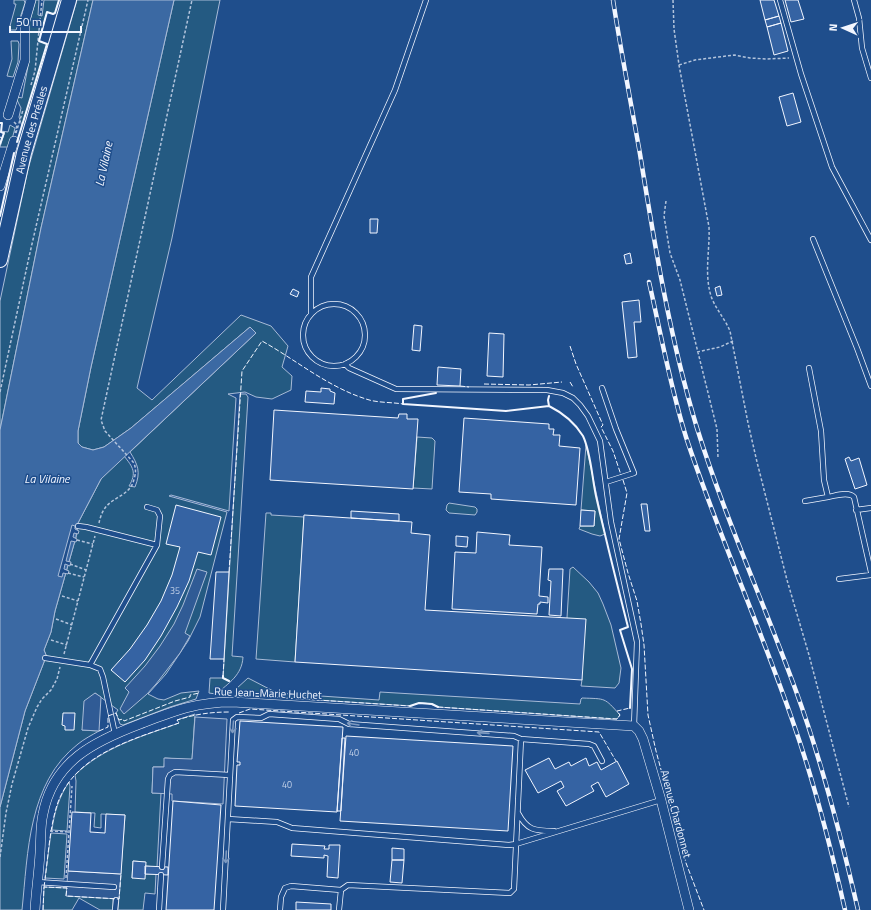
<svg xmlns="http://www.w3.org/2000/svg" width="871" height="910" font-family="'Titillium Web',sans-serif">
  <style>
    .green { fill: #245a82; stroke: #a8bbd7 }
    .parking { fill: #305b95; stroke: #a8bbd7 }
    .water { fill: #3b69a3; stroke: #a8bbd7 }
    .pier { fill: #1f4e8c; stroke: #a8bbd7 }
    .building { fill: #3563a3; stroke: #f2f6ff }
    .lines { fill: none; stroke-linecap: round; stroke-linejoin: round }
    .service-casing { stroke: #f2f6ff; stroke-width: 6 }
    .minor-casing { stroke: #f2f6ff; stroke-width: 10 }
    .primary-casing { stroke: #f2f6ff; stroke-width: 16 }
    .path { stroke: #b3c4dc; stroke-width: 1.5; stroke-dasharray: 3 2; stroke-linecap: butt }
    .service { stroke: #1f4e8c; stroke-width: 4.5 }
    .minor { stroke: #1f4e8c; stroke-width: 9 }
    .primary { stroke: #1f4e8c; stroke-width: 14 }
    .rail-casing { stroke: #f2f6ff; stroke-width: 4.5 }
    .rail { stroke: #1f4e8c; stroke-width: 3; stroke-dasharray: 9; stroke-linecap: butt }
    .fence { stroke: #f2f6ff; stroke-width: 1; stroke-dasharray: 5 2; stroke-linecap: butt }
    .wall { stroke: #f2f6ff; stroke-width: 2 }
    .oneway { stroke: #7e9ac0 }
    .labels { text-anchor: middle; stroke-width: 3; stroke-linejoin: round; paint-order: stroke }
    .number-label { font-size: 9px; fill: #c3d1e8 }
    .street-label { font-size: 11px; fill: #f2f6ff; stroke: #1f4e8c }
    .water-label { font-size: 12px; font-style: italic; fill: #f2f6ff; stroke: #1f4e8c }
  </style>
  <rect width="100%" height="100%" fill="#1f4e8c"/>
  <path class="green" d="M14,0H24L25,3L16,30H10V26L16,4H14Z
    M36,0H39L38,15L42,16L44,0H59L55,13L53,14L47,12L39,41L47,44L22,126L19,117L21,108L17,100L18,97L22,98L29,61V24Z
    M77,0H93L41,228L0,430V301L28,169Z
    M174,0H220L172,238L137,388L152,400L241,315L271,326L288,346L282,367L292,376L291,390L272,399L256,397L245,392L228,394L236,398L229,511L171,495L169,496L227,512L200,617L188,641L166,674L148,694L158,699L164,700L181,693L199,691L196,699L170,707L123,725L120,724L116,713L118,710L95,693L82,730L99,731C92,735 84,739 78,744C28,783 28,852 22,910H0V807L25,711L44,662L46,655L44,650L51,632L55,611L76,537L78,523L101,479L124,456C133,467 137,473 129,486L135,487C141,472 138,465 130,452L256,333L250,327L131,428L104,447L93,450L82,447L78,443V431L91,367Z
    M11,41H18L19,44L18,62L13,77L7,76L12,59Z
    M10,125L15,128L10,147H0L4,134L1,132V131L8,132Z
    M240,394H246L248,397L232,656L243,657C242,675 229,683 216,694L209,693L210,678H223Z
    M417,437L432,438L435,441L432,489L413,488Z
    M586,445L605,534L600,536L592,534L579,529L580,526H594L595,511L581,510Z
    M449,503L475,507L477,509V512L475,515L449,513L446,510L447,505Z
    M266,513H271V515L304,517L295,662L256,659Z
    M573,567L589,582L598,593L603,604L611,625L621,668L619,683L615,688L581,686L582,680L567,618L570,569Z
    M248,678L277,693L379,700L380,692L580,704L581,699L582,698C606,699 604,697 620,715L617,719H613L438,707C431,704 420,700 412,706L238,695L236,689Z
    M195,714L192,760L165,758L164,767H153L152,793H161L157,867L145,866V862L133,861L132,878L145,874H156L155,894L145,893L143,910H118L125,815L101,814V828L94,827L95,813L75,812L76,781L75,775C103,747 143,736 179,723L177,720Z
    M69,782L70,786L67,831L52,830C54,813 59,797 69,782Z
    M51,833L67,834L64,879L45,878Z
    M44,887L67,888V896L113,898V910H100L79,898L72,910H43Z"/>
  <path class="parking" d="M197,569L207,572L185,633L190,636L180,653L156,684L147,694L124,714L120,709L129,692L125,688L145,666L160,646L174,624L183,605Z
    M95,693L101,697L99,731L82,730L84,701Z
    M195,717L227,719L223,804L172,801V794L152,793L153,767H164V758L192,759Z
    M68,871L121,874L119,899L66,896Z"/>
  <path class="water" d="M93,0H174L91,367L78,431V443L82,447L93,450L104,447L131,428L250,327L256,333L101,479L78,523L76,537L55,611L51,632L44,650L46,655L44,662L25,711L0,807V430L41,228Z"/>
  <path class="pier" d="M72,525L75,526V529L79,531L78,534L74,533L73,537L77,539L76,542L71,541L66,561L71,562L70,566L65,564L64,569L69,571L68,574L63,573L62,577L58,576Z"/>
  <path class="building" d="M760,0H774L779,16L765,20Z
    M785,0H798L804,19L791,22Z
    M779,16L781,23L767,27L765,20Z
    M781,23L788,51L774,55L767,27Z
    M793,93L801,122L787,126L779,97Z
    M370,219H378L377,233H370Z
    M630,253L632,263L626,264L624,255Z
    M720,286L722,295L717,296L715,288Z
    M293,289L299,292L297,297L290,294Z
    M639,300L641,322H634L637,357L628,358L622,302Z
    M414,325L422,326L420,351L412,350Z
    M489,333L504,334L503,377L487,376Z
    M438,367L461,369L460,386L437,385Z
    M321,388L330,389V391L335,393L334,404L305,402L306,391L321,392Z
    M274,410L398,418L399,414H407V419H418L413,489L270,480Z
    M464,418L549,424V429H554L553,435H560L559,446L580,448L576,505L491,499V494L459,492Z
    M849,457L851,461L859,458L867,485L855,489L845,459Z
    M641,504H647L650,531H645Z
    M176,505L221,517L211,555L198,552L189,581L177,607L161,636L145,660L125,682L111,670L130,649L147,625L161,601L172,575L180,547L166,544Z
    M581,510L595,511L594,526H580Z
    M351,511L399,514V521L351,518Z
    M304,515L412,522L411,533L430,535L425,610L586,619L582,680L295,662Z
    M477,532L510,535L509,545L542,547L539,596L548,597V603L540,602V604H538L537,614L452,609L455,552L476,553Z
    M456,536L468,537L467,547L456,546Z
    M549,569H563L561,616L549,615L551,581L548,580Z
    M216,572H229L224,659H210Z
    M63,713H75L74,730H65V726L62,725Z
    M240,721L343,727L337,812L235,806L237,765H240V762H237Z
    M346,736L513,746L508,831L340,821Z
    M342,738H345L341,811H337Z
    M549,758L555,769L569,762L571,766L586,758L589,766L597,762L601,770L617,761L629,784L606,797L598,782L591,786L594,791L566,806L557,791L564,787L561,781L538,793L525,770Z
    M173,801L221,805L214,910H166Z
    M72,812L91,813L90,832L105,833L106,814L125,815L121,874L68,871Z
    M292,844L325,846L324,849H329V845H340L338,878L327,877L328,856L324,855V858L291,856Z
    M392,848L404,849V860H392Z
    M392,860H404L402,883L390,882Z
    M133,861L146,862L145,879L132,878Z
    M145,866L168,867V875L145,874Z
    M296,902L331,904V910H296Z"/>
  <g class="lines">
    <g class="service-casing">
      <path id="service" d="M780,0L801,74L832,167L871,240
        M854,0L859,18L862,48L871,78
        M813,239L857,348L871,386
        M303 335a31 31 0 1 1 62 0a31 31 0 1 1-62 0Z
        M311,314V277L395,90L426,0
        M345,364L349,368L396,389L547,390L563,393L573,398L580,405L588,416L600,441L611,522L637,642L634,726
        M809,368L821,431L824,480L828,497C835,496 848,491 854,497L871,572
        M602,388L616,429L634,473L606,482
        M805,501L828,497
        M856,510L871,508
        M78,526L86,527L157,545
        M839,579L871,575
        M45,658L90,665
        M115,734L103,677L100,669L90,665L157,545L160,516L157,510L147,507
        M518,813C527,830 534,831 554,831
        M228,819L277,822L292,828L509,845L516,844L661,800
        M162,867L168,779L170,775L175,772L230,775
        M37,882L114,887
        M115,910L116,900
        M159,910L161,875
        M223,910L233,720L237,717L261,718L269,714L339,719L349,724L514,736L521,739L589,744L594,746L602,761
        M280,910L281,897L285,888L291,886L341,890L348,885L510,893L514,889L521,739
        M339,910L341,890"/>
    </g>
    <g class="minor-casing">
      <path id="minor" d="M8,115L25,60V21L31,0
        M0,186L14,141
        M35,910C36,891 39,872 40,853C41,839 40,827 43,814C53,761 95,741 140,724C174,711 196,702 233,702L634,726L639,731L643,739L661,800L689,910"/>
    </g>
    <g class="primary-casing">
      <g id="primary">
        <path id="s1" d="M0,260L24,153L69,0"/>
      </g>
    </g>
    <path class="path" d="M673,0L674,29L679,65L709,227C710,250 704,273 711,296C715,308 725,319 730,331L748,423L757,462L787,580L809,655L849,807
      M679,65L695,60L734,55L750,58L767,59L789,58
      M31,85L35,71L42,0
      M14,122L17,125L15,133
      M16,133L23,110
      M666,201L664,216L670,253L680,280L717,429L718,458
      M697,352L720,347L733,341
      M0,392L29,257L88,0
      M99,523C100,518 102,512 105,508C114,496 131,495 134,479C136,473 136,469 134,463L105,431L101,420L192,0
      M77,540L93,544
      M70,564L86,570
      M68,573L84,577
      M62,596L78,601
      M56,619L72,625
      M51,640L67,645
      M64,654L95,536
      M50,831L68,832
      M0,857L6,813L12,784L28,728L37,707L42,699L51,690L57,679L60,667
      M66,878L72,786"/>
    <use href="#service" class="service"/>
    <use href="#minor" class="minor"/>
    <use href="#primary" class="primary"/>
    <g class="rail-casing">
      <path id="rail" d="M613,0C621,52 631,103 640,154C655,247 670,339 697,428C725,518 764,603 796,691C822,762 841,836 858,910
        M649,282C661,334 670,386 686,437C718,534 761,628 794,725C815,785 831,848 845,910"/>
    </g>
    <use href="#rail" class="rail"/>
    <path class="fence" d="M0,137L2,138
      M570,346L576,364L603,425L601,427L613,451L621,475
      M570,382L573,387
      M484,384L529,385L562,382
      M460,386L469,387
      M623,480L627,493L619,539L628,573L637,601L641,624L644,645L648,715L656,751L686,863L704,910
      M229,572L242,371L262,341C296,360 328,387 366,399C377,403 391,402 403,404
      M223,676L224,659
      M240,695L410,706
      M438,707L617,719L620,715L617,711L630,708
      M239,713L250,709L599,732L616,761
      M99,731L108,727V716L116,713L119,720L123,719L124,721L175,701L190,697V695L199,693
      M44,887C48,860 49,831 57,805C74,754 134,739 179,723L177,720C196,714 211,712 230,712
      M43,910L44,887L67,888L66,896L119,899L121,874"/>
    <path class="wall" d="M0,123H2L1,132L4,133L0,144
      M17,142L47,44L39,41L47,12L53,14L55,13L59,0
      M0,216L14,153
      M436,393L403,399V404L506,411L549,406
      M549,396L548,400L549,406C563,413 575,423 583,436C591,453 592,478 596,496C606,540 617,584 628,627L620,630L632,669L630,708
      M223,676V678L229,681
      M236,689L238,695H240
      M410,706L419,703L432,704L438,707"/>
  </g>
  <defs><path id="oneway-shaft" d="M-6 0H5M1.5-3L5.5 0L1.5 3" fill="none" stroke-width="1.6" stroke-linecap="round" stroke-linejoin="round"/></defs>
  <g class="oneway">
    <use href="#oneway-shaft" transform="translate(353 724) rotate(-171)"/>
    <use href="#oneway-shaft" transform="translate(233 727) rotate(95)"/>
    <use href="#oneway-shaft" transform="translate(483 733) rotate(-176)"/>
    <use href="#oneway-shaft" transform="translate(226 857) rotate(93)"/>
  </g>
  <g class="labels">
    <g class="number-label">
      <text x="175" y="594">35</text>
      <text x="354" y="756">40</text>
      <text x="287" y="788">40</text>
    </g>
    <g class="street-label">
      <text dy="4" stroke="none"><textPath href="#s1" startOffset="134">Avenue des Préales</textPath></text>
      <text transform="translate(268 693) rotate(2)" y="4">Rue Jean-Marie Huchet</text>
      <text transform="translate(676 814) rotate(75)" y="4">Avenue Chardonnet</text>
    </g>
    <g class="water-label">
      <text transform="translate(104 164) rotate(-78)" y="4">La Vilaine</text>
      <text x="47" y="483">La Vilaine</text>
    </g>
  </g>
  <g transform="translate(843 28) rotate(273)" stroke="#1f4e8c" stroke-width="3" paint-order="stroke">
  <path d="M0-3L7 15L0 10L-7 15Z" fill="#f2f6ff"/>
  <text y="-6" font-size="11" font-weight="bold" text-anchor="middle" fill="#f2f6ff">N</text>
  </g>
  <path d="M10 26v6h71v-6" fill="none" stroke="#f2f6ff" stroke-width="2"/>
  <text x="16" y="26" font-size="12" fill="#f2f6ff" stroke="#1f4e8c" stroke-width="3" paint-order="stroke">50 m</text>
</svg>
